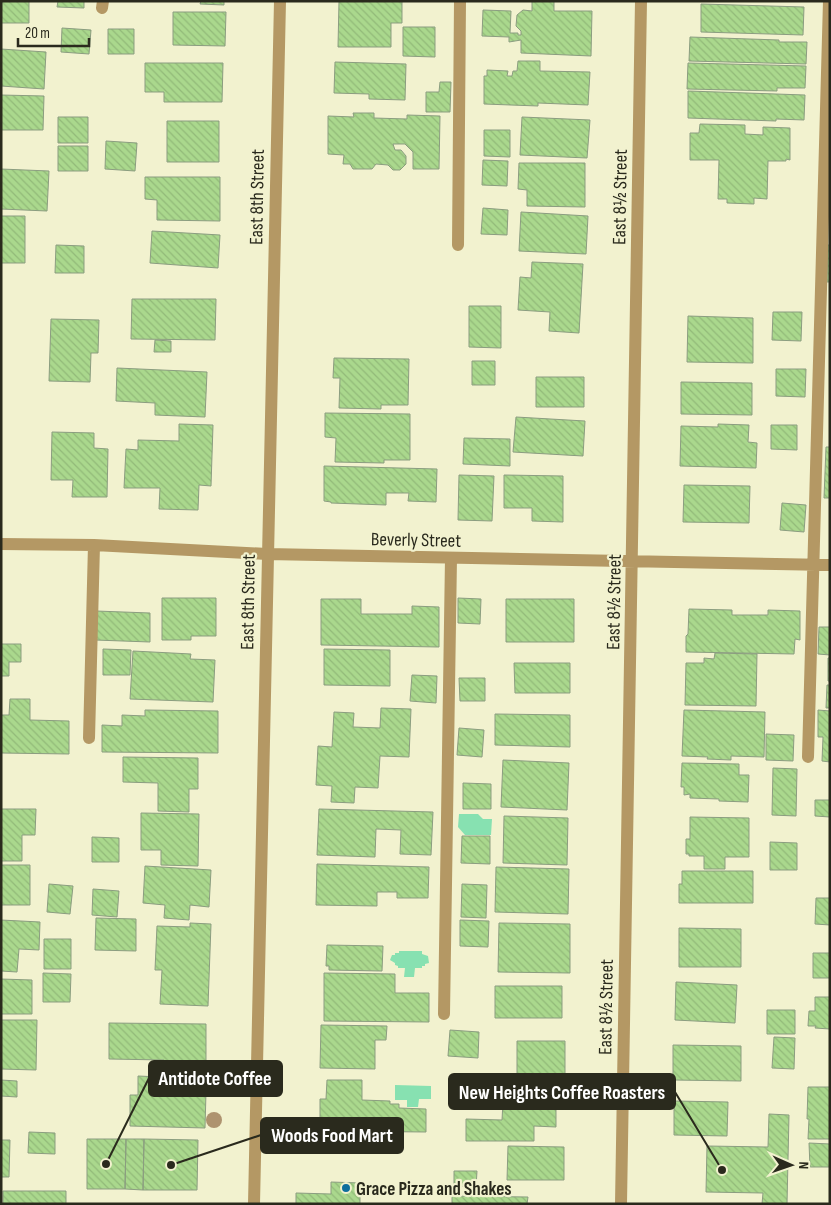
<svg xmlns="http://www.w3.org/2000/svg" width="831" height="1205" font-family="'Sofia Sans Condensed',sans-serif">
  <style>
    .water { fill: #87e1b1 }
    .building { fill: url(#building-back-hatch); stroke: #8b9d80 }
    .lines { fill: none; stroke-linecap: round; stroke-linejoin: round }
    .minor { stroke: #b49864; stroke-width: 12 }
    .tree { fill: #ae936f }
    .poi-dot { fill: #0e6f9d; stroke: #f2f2cf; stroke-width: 2 }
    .labels { text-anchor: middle; stroke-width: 4.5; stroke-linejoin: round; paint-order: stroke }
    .street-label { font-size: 19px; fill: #2a2a1d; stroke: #f2f2cf }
    .poi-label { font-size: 19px; font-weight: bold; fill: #2a2a1d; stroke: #f2f2cf; text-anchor: start }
    .leader { fill: none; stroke: #2a2a1d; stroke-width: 2 }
    .callout-dot { fill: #2a2a1d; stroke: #f2f2cf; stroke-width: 2 }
    .callout { fill: #2a2a1d; stroke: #2a2a1d; stroke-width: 2 }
    .callout-label { font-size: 20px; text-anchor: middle; font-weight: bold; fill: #fff }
  </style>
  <defs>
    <pattern id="building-back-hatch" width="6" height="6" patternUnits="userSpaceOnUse" patternTransform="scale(1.25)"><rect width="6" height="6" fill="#aad88d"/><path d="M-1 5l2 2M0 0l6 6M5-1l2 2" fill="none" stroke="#92ba79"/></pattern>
  </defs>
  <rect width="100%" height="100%" fill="#f2f2cf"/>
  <path class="water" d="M459,814H478L483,819H492L491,835H465L458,827Z
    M399,951H422V954L428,956L429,963L425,964V966H422V968H415L414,977H404L405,968H398V966L395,965V963L390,960L392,955H395V953H399Z
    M395,1085L431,1086V1099H419L418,1107H407V1100H395Z"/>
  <path class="building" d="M1,1H29V23H1Z
    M58,1H84V8L57,7Z
    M201,1H224V5L200,4Z
    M339,1H402V23H391V47H338Z
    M532,1H554V11H592L591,56L521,53V40L509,42V37L482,36L483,10L511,11L510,33H518V35H521V31L516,26L517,15L523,10L532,11Z
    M701,4L804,7L803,35L701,32Z
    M173,12H226L225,46L173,45Z
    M403,27H435V57L403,56Z
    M62,28L91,30L89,54L61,52Z
    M108,29H134V54H108Z
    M690,37L779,40V42H807L806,64L689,61Z
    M1,49L46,52L44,89L1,86Z
    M518,61H540V71L590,72L588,105L538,103V106L484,104V76H487V70L508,71L507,76H512L513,71H517Z
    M335,62L406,64L405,100L369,99V94L334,93Z
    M145,63H223L222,102H164V92H145Z
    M688,63L806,66L805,88H777V91L687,89Z
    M440,82H451L450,112H426V92H439Z
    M688,91L805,95L804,120L776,119V121L688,118Z
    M1,95L44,96L43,130H1Z
    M353,113H374V118L407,119V115L440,116L439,169H413V152L405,144H393L395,150H401L406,156V164L400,170H393L388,165L376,164L372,169H353L350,164H343L344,155L328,154V116L354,117Z
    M58,117H88V143H58Z
    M522,117L590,120L587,158L520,155Z
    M167,121H219V162H167Z
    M700,124L745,125V134L763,135V127L790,128V160L786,159V161H768L767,199L754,198V204L727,203V199H718L719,160H690V133H699Z
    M484,130H510V157L484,156Z
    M106,141L137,143L135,171L105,169Z
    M58,146H88V171H58Z
    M483,160L508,161L507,186L482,185Z
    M519,163H585V207L527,206V190L518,189Z
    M1,169L49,171L47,211L1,209Z
    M145,177H220V221L157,220V200L145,199Z
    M483,208L508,210L507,235L481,234Z
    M521,212L588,216L586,254L519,251Z
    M1,216H25V263H1Z
    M152,231L220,235L218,268L150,263Z
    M56,245L84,246V273H55Z
    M828,245H830V282H827Z
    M532,262L583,264L579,333L549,331L550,312L518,310L520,277L531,278Z
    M132,299H216L215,340L131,339Z
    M469,306H501V348L469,347Z
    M773,312H802L801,341L772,340Z
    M688,316L753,318V363L687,362Z
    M51,319L99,320L98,353H91L90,382L49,381Z
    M155,340L171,341V352H154Z
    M334,358L409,359L408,405H381V409L339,408L340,378H333Z
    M472,361H495V385H472Z
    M117,368L207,372L205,417L155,415V403L116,401Z
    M776,369H806L805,397L776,396Z
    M536,377H584V407H536Z
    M681,382L752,383V415L681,414Z
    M325,413L410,414V460H384V463L335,462L336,438L325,437Z
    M516,417L585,421L583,456L513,452Z
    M179,424L213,425L211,486L199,485L198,510L159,509L160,488H124L126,449L138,450V440L179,441Z
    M718,424L749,425L748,442L757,443L756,468L680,466L681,426L718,427Z
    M771,425H797V450L771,449Z
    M52,432L94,433V448L108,449L107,497H72L73,480H51Z
    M464,438L510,439V466L463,464Z
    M826,447H830V498H824Z
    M324,466L437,469L436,502L408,501L409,493H386V505L331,503V502L324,501Z
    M459,475L494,476L492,521L458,520Z
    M504,475L563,476V522L532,521V508H504Z
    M684,485L750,486L749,523L683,522Z
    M782,503L806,505L804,532L780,530Z
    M162,598H216V636H191V640H162Z
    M458,598L481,599L480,624L458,623Z
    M321,599H361V614H412V606L439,607V647L321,645Z
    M506,599H574V642H506Z
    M689,609L732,610V615H768V610L800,611V640L795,639L794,654L686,652V636L688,634Z
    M96,611L150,613V642L95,640Z
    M819,627H830V655L818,654Z
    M1,644H21V662H9V676H1Z
    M103,649L131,650L130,675H103Z
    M324,649L390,650V686L324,685Z
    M133,651L191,654L190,659L215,660L213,702L130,699Z
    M715,653L757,654L756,706L685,705L686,663H704V658L714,659Z
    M828,658H830V681H828Z
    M514,663H570V693H515Z
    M412,675L437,676L436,703L410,701Z
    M459,678H485V701H460Z
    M827,685H830V708H826Z
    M10,699H30V720L69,721V754L1,753V715H9Z
    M381,708L411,709L409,757L380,756L378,788L355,787L354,803L331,802L332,786L316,785L318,746L332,747L334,712L354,713L353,727L380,728Z
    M145,710L218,711V753L102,752V725L122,726V715L145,716Z
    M684,710L765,712L764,757L731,756V760L707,759L708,757L682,756Z
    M818,710L830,711V762L822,761L823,737H818Z
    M495,714L570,715V747L495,745Z
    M459,728L484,730L482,757L457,755Z
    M766,734L794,735L793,761L766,760Z
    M123,757L198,758V789H189V812L158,811V783L123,782Z
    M503,760L569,763L567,810L501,807Z
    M682,763L739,764V775H749L748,802L719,801V799L690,798V794L684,795V787H681Z
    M773,768L797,769L796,816L772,815Z
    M463,783L491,784V809H463Z
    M815,800H830V817L815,816Z
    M1,809H36L35,835H22V861H1Z
    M319,809L433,812L431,855L400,854L401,830L376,829L375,857L317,855Z
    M141,813L199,814L198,866L161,865V850H141Z
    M504,816L568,818L567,865L503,863Z
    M690,817L749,818V857H725V869H704V856H689V854H686V839H690Z
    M462,836H490V864L461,863Z
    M92,837L119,838V862H92Z
    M770,842L797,843V870H770Z
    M317,864L429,867L428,898H397V892H377V906L316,905Z
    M1,865H30V905H1Z
    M145,866L211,870L209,907L190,905L189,920L164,918L165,905L143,903Z
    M496,867L569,869L568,914L495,912Z
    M682,871H753V903H679V884H682Z
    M49,884L73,886L70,914L47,912Z
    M462,884L487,885L486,918L461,917Z
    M93,889L119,891L117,917L92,915Z
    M816,898H830V925L815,924Z
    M96,918L136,919V951L95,950Z
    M1,920L40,922L39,950L19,949L17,972L1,971Z
    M460,920L489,921L488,947L460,946Z
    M190,923L211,924L208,1006L160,1004L162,970H155L157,926L190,927Z
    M499,923L570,924V973L498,972Z
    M679,928L741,929V967H679Z
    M44,939H71V969H44Z
    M327,945L383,946L382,971L329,970V966H326Z
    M813,953H830V978H813Z
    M43,973L71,974L70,1002H43Z
    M324,973L395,974V993H429V1022L324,1021Z
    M1,979L32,980V1014H1Z
    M676,982L737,985L735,1023L675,1020Z
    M495,986H562V1018H495Z
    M815,997H830V1029L815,1028L816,1026H808L809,1011H815Z
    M767,1010H795V1034H767Z
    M1,1020H37L36,1070L1,1069Z
    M109,1023L206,1024V1072H164V1060L109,1059Z
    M321,1025L387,1026L386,1040H375V1069L320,1068Z
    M450,1030L479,1032L478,1058L448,1056Z
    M774,1037L795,1038L794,1069L772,1068Z
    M517,1041H565V1081L517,1082Z
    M673,1045L741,1046V1081L673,1080Z
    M138,1076L182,1078L181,1092H206L205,1128L130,1126V1095H138Z
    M1,1080L17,1081V1097L1,1096Z
    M327,1080H362V1100L390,1101V1104H399V1108L426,1109V1132L320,1131V1099H326Z
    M808,1087H830V1139H808L809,1119H807Z
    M674,1101L728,1102L727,1136L674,1135Z
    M503,1102H556V1127L534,1126V1141H466V1119L502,1120Z
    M769,1114L789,1115L787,1204H762L763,1193L706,1192L707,1146L768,1147Z
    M29,1132L55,1133V1154L28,1153Z
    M87,1139H126L125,1189H87Z
    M126,1139H144L143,1190L125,1189Z
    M144,1139L198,1140L197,1190H143Z
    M1,1140H10L9,1177H1Z
    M809,1143L830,1144V1167H810Z
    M508,1146L564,1147V1180H507Z
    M454,1171H477L476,1187L454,1186Z
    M331,1182L360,1183V1204H296V1193L331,1194Z
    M3,1191H66V1204H3Z
    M452,1196L528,1197L527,1204H452Z"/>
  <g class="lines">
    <path class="minor" d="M102,8L103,1
      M458,245L460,1
      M1,544L94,545L267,554L830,565
      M89,738L94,545
      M808,757L829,1
      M444,1014L451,558
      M254,1204L280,1
      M621,1204L641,1"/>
  </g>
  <circle class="tree" cx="214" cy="1120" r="8"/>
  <circle class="poi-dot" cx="346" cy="1188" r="5"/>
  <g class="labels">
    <g class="street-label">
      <text transform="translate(256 197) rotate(-89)" y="7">East 8th Street</text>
      <text transform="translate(619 197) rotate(-89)" y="7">East 8½ Street</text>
      <text transform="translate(416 539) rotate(1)" y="7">Beverly Street</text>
      <text transform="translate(247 602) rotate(-89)" y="7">East 8th Street</text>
      <text transform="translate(613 602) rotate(-89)" y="7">East 8½ Street</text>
      <text transform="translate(605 1007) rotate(-89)" y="7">East 8½ Street</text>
    </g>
    <g class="poi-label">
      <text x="356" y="1195">Grace Pizza and Shakes</text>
    </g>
  </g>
  <path class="leader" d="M106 1164L149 1078M722 1170L675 1092M171 1165L261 1135"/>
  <g class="callout-dot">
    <circle cx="106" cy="1164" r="5"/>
    <circle cx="722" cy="1170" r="5"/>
    <circle cx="171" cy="1165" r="5"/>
  </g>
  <g class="callout">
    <rect x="149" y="1061" width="133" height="35" rx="5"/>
    <rect x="449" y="1074" width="226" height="35" rx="5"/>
    <rect x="261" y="1118" width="142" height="35" rx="5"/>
  </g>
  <g class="callout-label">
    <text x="215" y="1085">Antidote Coffee</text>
    <text x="562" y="1099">New Heights Coffee Roasters</text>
    <text x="332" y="1142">Woods Food Mart</text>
  </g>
  <rect width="831" height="1205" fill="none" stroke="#2a2a1d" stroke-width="5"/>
  <g transform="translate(791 1165) rotate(92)" stroke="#f2f2cf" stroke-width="4" paint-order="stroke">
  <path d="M0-4L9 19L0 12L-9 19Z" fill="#2a2a1d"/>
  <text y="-8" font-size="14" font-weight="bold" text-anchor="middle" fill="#2a2a1d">N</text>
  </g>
  <path d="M18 38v8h71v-8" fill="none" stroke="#2a2a1d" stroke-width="2.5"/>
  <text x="25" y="38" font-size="15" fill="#2a2a1d" stroke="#f2f2cf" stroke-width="4" paint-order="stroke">20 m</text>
</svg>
